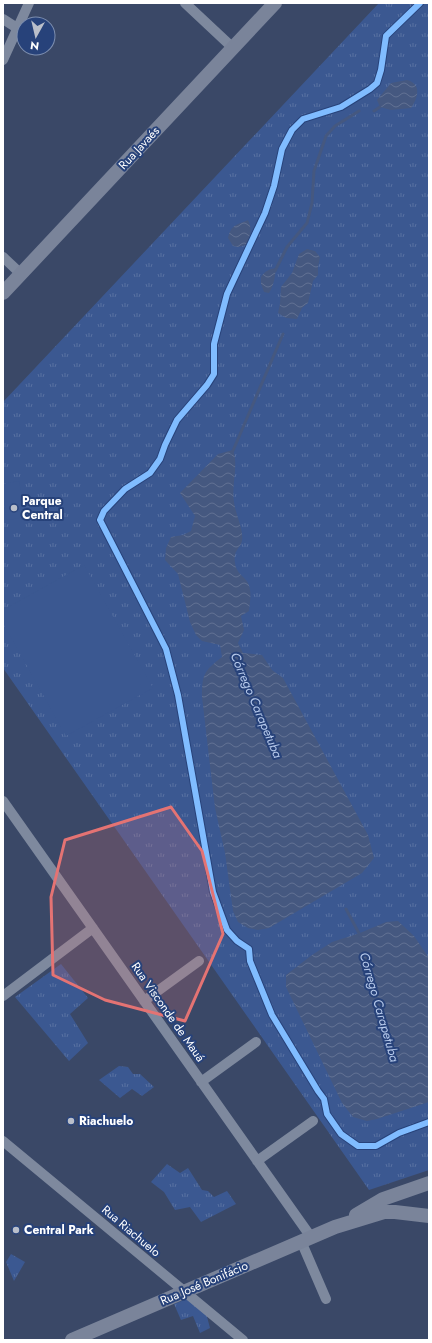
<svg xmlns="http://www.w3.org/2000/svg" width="432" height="1343" font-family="Jost,sans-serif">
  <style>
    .grass { fill: url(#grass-tufts) }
    .garden { fill: #3b5891 }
    .water { fill: url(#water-waves) }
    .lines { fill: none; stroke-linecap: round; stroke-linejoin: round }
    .stream { stroke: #455880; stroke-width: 3 }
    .street { stroke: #7e899e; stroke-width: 10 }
    .secondary { stroke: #7a849a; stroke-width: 14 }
    .cycleway-casing { stroke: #27427a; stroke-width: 8 }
    .cycleway { stroke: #80bcff; stroke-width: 6 }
    .marked { fill: #e47373; fill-opacity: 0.2; stroke: #e47373; stroke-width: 3; stroke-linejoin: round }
    .poi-dot { fill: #babfca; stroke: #27427a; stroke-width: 1.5 }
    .labels { text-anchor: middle; stroke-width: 4; stroke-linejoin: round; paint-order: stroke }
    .street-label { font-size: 12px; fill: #fff; stroke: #27427a }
    .poi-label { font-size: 12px; font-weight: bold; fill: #fff; stroke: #27427a; text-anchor: start }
    .water-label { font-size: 13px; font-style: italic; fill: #b6c9eb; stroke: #27427a }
  </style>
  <defs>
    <pattern id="grass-tufts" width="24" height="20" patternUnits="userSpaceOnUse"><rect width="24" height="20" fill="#3b5891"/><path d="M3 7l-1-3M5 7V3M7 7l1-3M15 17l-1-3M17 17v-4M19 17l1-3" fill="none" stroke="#5871a2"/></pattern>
    <pattern id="water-waves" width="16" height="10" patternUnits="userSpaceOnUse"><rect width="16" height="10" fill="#455880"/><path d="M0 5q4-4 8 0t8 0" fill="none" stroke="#617193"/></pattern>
  </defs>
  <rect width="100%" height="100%" fill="#3a4867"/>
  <path class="grass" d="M379,3H429V1170L369,1190L3,668V402Z
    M61,964L88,998L70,1014L88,1043L69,1061L15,997Z
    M119,1066L128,1067L133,1074H140L154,1087L142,1096L132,1089L120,1098L99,1080Z
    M167,1164L180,1173L188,1168L202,1190L208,1191L214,1197L227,1191L236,1204L201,1222L190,1207L175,1210L164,1192L151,1182Z
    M11,1254L25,1262L14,1281L6,1262Z
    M189,1298L206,1313L210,1328L200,1333L193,1316L181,1320L174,1304Z"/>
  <path class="garden" d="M19,481L26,517L7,520L3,500V484Z
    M84,565L153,688L66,736L3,623V610Z"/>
  <path class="water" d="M407,80C422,84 418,98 411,108L391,110L380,107L377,100L391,83Z
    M248,220C252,228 251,237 246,245L238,247L233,246L228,238C231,225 236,225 248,220Z
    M307,249L315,251L320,257L318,267V275L313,281L308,303L302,308L297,319L286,318L278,313L280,304L281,287L292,273L299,254Z
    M276,268C275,277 274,285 269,293L264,292L261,284V277C265,271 269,269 276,268Z
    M233,450C239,466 231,485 234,502C235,513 244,530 242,541C240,549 233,550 235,563C236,573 244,576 248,583C252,591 250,602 249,611L241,616L244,630L238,643L243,653L262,655L272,670L283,678L368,835L374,858L362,873L269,928L258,930L248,928L238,922L233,911L225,853L215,808L202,697C202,674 204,671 222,657L220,645L202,641L196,635L190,622L178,574L165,560L166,548L171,537L183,535L191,531L195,516L180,493L218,454Z
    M398,921L414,936L429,958V1102L377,1119L367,1121L353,1117L342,1103L286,987V975L312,955L332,942L360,933L386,922Z"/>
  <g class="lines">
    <path class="stream" d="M374,111L380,107
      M275,271L287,247L307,223L312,203L314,171L326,136L335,126L359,111
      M232,453L283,334
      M346,909L361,937"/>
    <path class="street" d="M185,3L233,48
      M3,19L17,28
      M3,60L29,3
      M3,257L21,274
      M3,801L311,1237
      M3,996L93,928
      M144,1001L199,961
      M201,1082L256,1042
      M3,1141L243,1340
      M257,1161L313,1121
      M301,1241L326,1299"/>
    <path class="secondary" d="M3,293L275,3
      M356,1215L383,1199L429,1183
      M72,1340L335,1227L384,1212H395L429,1216"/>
    <g class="cycleway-casing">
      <path id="cycleway" d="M420,3L386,36L381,70L377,83L370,89L341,107L303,119L292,130L282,149L274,186L265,213L227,294L214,344V374L207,385L177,420L165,445L160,459L150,473L125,489L104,511L100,520L166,649L178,695L213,892L227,930L237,941L249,949L250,961L272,1015L318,1091L324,1099L327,1114L341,1134L358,1146H376L399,1133L429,1122"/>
    </g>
    <use href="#cycleway" class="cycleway"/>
  </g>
  <path class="marked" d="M171,807L202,851L223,934L185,1021L105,1000L53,975L51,897L65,840Z"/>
  <g class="poi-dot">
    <circle cx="14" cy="508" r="4"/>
    <circle cx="71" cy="1121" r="4"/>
    <circle cx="16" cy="1230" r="4"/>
  </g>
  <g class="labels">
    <g class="street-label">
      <text transform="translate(139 148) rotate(-47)" y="4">Rua Javaés</text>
      <text transform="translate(168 1012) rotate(55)" y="4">Rua Visconde de Mauá</text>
      <text transform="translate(131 1231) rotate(40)" y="4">Rua Riachuelo</text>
      <text transform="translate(204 1283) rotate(-23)" y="4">Rua José Bonifácio</text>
    </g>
    <g class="poi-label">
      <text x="22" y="505">Parque<tspan x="22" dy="14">Central</tspan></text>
      <text x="79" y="1125">Riachuelo</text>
      <text x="24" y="1234">Central Park</text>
    </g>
    <g class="water-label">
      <text transform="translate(257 705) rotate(67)" y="5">Córrego Carapetuba</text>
      <text transform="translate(380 1007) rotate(74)" y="5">Córrego Carapetuba</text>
    </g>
  </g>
  <rect width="432" height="1343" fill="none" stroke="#ffffff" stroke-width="8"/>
  <g transform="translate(36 36) rotate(188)"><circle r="19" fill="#27427a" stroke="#7d8eaf"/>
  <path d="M0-3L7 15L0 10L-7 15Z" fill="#babfca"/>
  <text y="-6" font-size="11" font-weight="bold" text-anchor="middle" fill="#ffffff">N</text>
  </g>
</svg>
